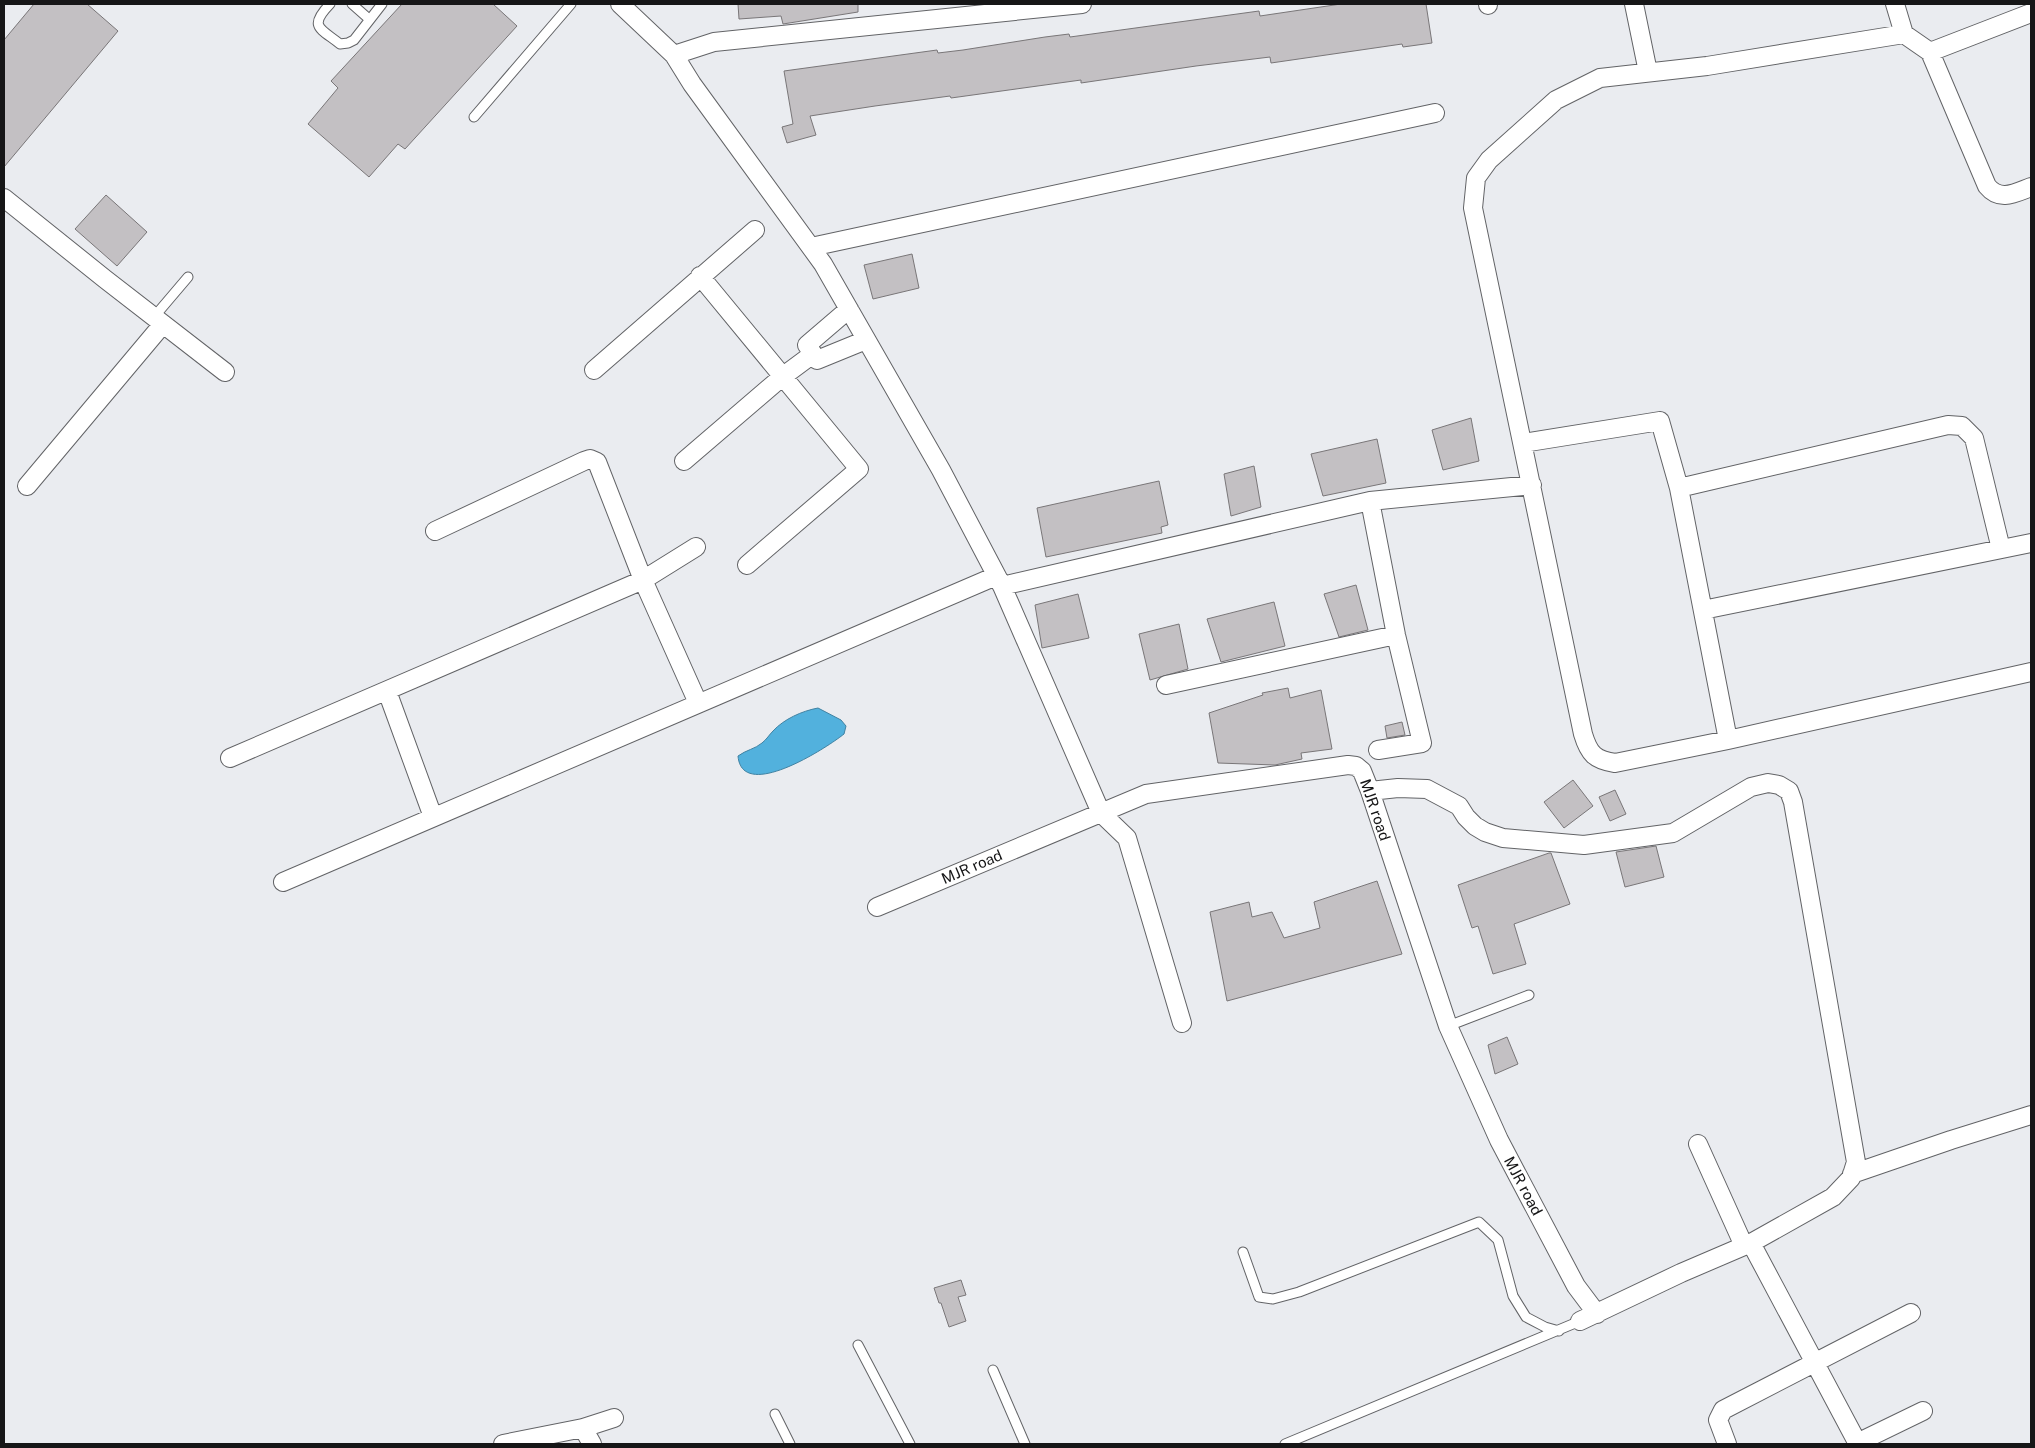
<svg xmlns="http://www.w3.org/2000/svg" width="2035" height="1448" font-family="'Public Sans',sans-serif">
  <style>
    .water { fill: #52b1dd; stroke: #4082a2 }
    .building { fill: #c3c0c3; stroke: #797678 }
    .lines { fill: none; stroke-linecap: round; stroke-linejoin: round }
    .lane-casing { stroke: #626366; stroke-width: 11 }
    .street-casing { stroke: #626366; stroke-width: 20 }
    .lane { stroke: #fff; stroke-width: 9 }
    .street { stroke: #fff; stroke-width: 18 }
    .labels { text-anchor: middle; stroke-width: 4.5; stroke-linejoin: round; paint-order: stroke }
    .street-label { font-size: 15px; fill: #161617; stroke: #fff }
  </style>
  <rect width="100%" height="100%" fill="#eaecf0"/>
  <path class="water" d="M818,708L841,720L846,726L844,734C828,747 742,803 738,756C746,750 755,749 762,743C767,739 769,735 773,731C784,719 802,711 818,708Z"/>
  <path class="building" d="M34,4H87L118,31L4,167V40Z
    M402,4H493L517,26L405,149L398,144L369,177L308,124L338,88L331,81Z
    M738,4H858V12L783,24L781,16L739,19Z
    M1341,4H1426L1432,43L1403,47L1402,44L1271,63L1270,57L1196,66L1081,83V80L951,98L950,96L875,106L810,116L816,135L787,143L782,127L793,124L784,71L937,50L938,53L963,50L1045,37L1069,34L1070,37L1259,11L1260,16Z
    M106,195L147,232L117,266L75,229Z
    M912,254L919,288L873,299L864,265Z
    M1471,418L1479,461L1443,470L1432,430Z
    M1377,439L1386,483L1323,496L1311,454Z
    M1254,466L1261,507L1231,516L1224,474Z
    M1159,481L1168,525L1161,527L1162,533L1046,557L1037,508Z
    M1356,585L1368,630L1339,637L1324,594Z
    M1078,594L1089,638L1042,648L1035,605Z
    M1274,602L1285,646L1221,662L1207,619Z
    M1179,624L1188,669L1150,680L1139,634Z
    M1288,688L1290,698L1321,690L1332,749L1301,753L1302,759L1275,765L1218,763L1209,713L1263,695L1262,693Z
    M1402,722L1405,735L1387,738L1385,726Z
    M1573,780L1593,806L1564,828L1544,802Z
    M1615,790L1626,814L1610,821L1599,797Z
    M1656,846L1664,877L1625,887L1616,852Z
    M1549,853H1551L1570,904L1514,924L1526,964L1493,974L1478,926L1472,928L1458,885Z
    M1377,881L1402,954L1227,1001L1210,912L1249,902L1252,917L1272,912L1284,938L1320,928L1314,902Z
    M1507,1037L1518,1064L1495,1074L1488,1045Z
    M961,1280L966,1295L958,1297L966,1321L949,1327L941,1303H939L934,1288Z"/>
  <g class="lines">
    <g class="lane-casing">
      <path id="lane" d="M330,4C308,27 320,28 340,44L348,43L354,40L382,4
        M352,4L369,19
        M474,117L571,4
        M154,317L188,277
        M1448,1026L1529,995
        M1243,1252L1259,1297L1273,1299L1299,1292L1479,1222L1498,1240L1513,1296L1526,1317L1545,1327L1559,1331
        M858,1345L910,1444
        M993,1370L1025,1444
        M775,1414L790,1444
        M1285,1444L1580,1321"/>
    </g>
    <g class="street-casing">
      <path id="street" d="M620,4L674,55L692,84L823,264L941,470L1002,586L1101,813L1127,838L1182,1023
        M1488,4V5
        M1634,4L1648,72
        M1895,4L1904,34L1930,52L1987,186C2000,202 2015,193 2031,187
        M1904,34L1707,66L1600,78L1556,100L1489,160L1476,178L1473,208L1583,734C1589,754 1595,760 1615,763L1728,740L2031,672
        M1930,52L2031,13
        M674,55L714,42L1082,4
        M4,198L105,279L225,372
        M811,247L1435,113
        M700,276L859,469L747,565
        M849,309L807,345L817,360L866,340
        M594,370L755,230
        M1523,443L1660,421L1679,488L1728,740
        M684,461L782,377L813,354
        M27,486L163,324
        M1679,488L1948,425L1962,426L1974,438L2001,549
        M1370,501L1396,635L1422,743L1378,750
        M435,531L584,461L590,459L597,462L643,580L698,703
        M1002,586L1370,501L1532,485
        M1703,610L2031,543
        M1166,685L1396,635
        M387,691L433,817
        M230,758L643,580L696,547
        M1370,791L1398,788L1427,789L1459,806L1466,817L1475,826L1485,832L1503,838L1584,845L1673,833L1751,787L1768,783L1779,785L1789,791L1793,802L1856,1162L1851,1178L1833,1197L1751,1243L1681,1273L1580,1321
        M283,882L996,576
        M877,907L1146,794L1348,765L1356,766L1362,771L1370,791L1448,1026L1499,1140L1576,1286L1597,1314
        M1698,1144L1744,1246
        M1852,1174L1951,1140L2031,1115
        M1751,1243L1858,1444
        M583,1428L592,1444
        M1857,1443L1923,1411
        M503,1444L583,1428L614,1418
        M1727,1444L1718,1420L1723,1410L1911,1313"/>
    </g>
    <use href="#lane" class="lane"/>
    <use href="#street" class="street"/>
  </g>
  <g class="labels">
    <g class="street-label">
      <text transform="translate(1375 810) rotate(71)" y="5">MJR road</text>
      <text transform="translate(972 867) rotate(-23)" y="5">MJR road</text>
      <text transform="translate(1523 1186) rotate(62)" y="5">MJR road</text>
    </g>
  </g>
  <rect width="2035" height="1448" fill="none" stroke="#161617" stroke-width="10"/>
</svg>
